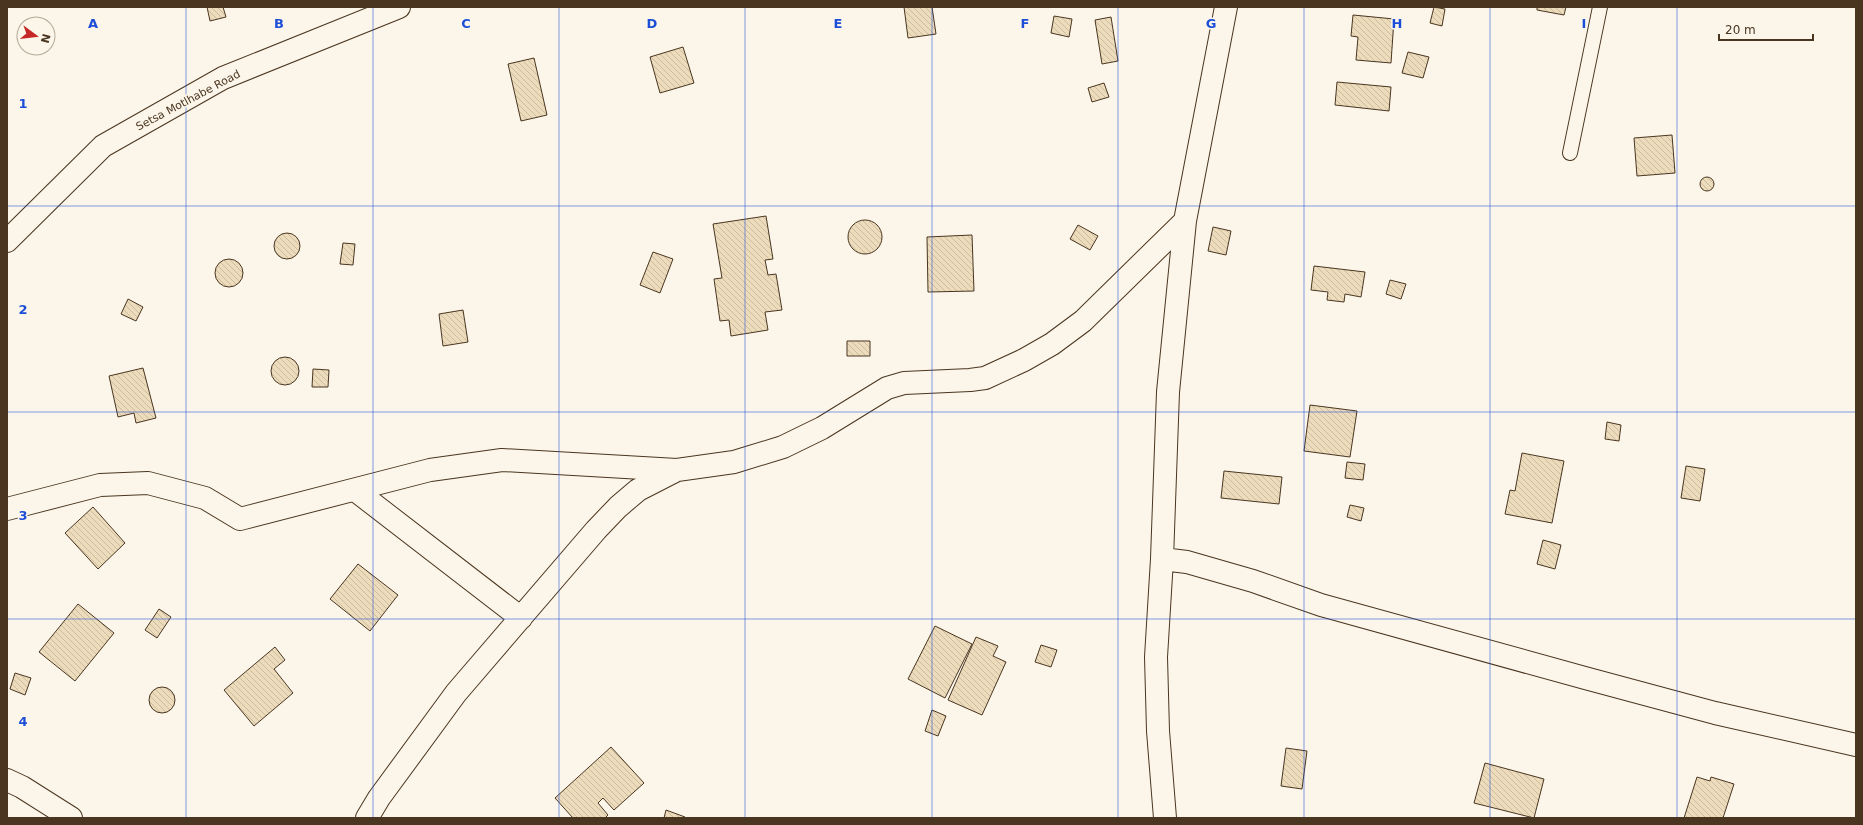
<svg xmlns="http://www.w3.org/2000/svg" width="1863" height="825" font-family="'DejaVu Sans',sans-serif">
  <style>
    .building { fill: url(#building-back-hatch); stroke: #4a3520 }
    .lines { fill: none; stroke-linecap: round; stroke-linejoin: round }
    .lane-casing { stroke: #4a3520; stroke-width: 16 }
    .street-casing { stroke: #4a3520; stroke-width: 24 }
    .secondary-casing { stroke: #4a3520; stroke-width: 24 }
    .lane { stroke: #fbf6e9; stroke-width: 14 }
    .street { stroke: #fbf6e9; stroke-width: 22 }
    .secondary { stroke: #fbf6e9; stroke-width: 22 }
    .grid { fill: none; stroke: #1d4ed8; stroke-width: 1; stroke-opacity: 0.55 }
    .labels { text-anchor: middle; stroke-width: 3; stroke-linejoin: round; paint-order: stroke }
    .street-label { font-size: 11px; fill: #4a3520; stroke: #fbf6e9 }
    .grid-label { font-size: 13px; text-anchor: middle; font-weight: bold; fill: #1d4ed8; stroke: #fbf6e9; stroke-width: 3; stroke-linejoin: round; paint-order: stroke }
  </style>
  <defs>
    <pattern id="building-back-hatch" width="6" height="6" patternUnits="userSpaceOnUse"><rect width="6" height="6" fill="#ecdcbc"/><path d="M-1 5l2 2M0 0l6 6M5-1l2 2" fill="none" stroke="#ccbda1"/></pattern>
  </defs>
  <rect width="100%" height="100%" fill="#fbf6e9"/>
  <path class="building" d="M207,7H223L226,17L210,21Z
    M904,7H932L936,34L908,38Z
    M1434,7L1445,9L1442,26L1430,23Z
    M1537,7H1566L1564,15L1537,10Z
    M1353,15L1394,19L1391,63L1356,60L1358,37L1351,36Z
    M1054,16L1072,19L1069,37L1051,33Z
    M1111,17L1118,61L1102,64L1095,20Z
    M683,47L694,83L660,93L650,57Z
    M1408,52L1429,57L1423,78L1402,73Z
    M534,58L547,115L521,121L508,64Z
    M1337,82L1391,87L1389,111L1335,105Z
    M1104,83L1109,97L1092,102L1088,88Z
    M1672,135L1675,173L1637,176L1634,138Z
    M1700 184a7 7 0 1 1 14 0a7 7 0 1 1-14 0Z
    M766,216L773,259L765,260L768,275L776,274L782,310L765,312L768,330L731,336L729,320L720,321L714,279L722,278L713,224Z
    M848 237a17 17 0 1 1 34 0a17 17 0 1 1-34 0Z
    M1078,225L1098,236L1090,250L1070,239Z
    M1213,227L1231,231L1226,255L1208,251Z
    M274 246a13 13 0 1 1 26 0a13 13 0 1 1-26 0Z
    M972,235L974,291L928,292L927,237Z
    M343,243L355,244L353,265L340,264Z
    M653,252L673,259L660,293L640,285Z
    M215 273a14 14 0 1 1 28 0a14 14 0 1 1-28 0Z
    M1314,266L1365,272L1361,297L1345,294L1344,302L1327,300L1328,292L1311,290Z
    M1390,280L1406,284L1401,299L1386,294Z
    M128,299L143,307L136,321L121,314Z
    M463,310L468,342L443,346L439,314Z
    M847,341H870V356H847Z
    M271 371a14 14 0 1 1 28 0a14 14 0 1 1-28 0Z
    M143,368L156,418L136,423L134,413L118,417L109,376Z
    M313,369L329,370L328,387H312Z
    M1310,405L1357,411L1350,457L1304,451Z
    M1607,422L1621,425L1619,441L1605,439Z
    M1522,453L1564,461L1552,523L1505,514L1510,490L1515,491Z
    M1347,462L1365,464L1363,480L1345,478Z
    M1686,466L1705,469L1700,501L1681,498Z
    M1224,471L1282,477L1279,504L1221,498Z
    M1350,505L1364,508L1361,521L1347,517Z
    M93,507L125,543L98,569L65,533Z
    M1543,540L1561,545L1555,569L1537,564Z
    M358,564L398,595L370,631L330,599Z
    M78,604L114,633L75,681L39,652Z
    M159,609L171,617L157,638L145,630Z
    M935,626L972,644L945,698L908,679Z
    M976,637L998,646L993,656L1006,662L982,715L948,700Z
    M1041,645L1057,650L1051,667L1035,662Z
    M275,647L285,660L274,669L293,693L254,726L224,690Z
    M15,673L31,678L25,695L10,689Z
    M149 700a13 13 0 1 1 26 0a13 13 0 1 1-26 0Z
    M932,710L946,716L938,736L925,731Z
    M611,747L644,783L614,810L603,798L598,803L608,815L605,818H573L555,798Z
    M1286,748L1307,751L1302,789L1281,786Z
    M1485,763L1544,779L1534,818L1474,803Z
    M1697,777L1710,781L1711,777L1734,784L1723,818H1684Z
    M666,810L685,817V818H664Z"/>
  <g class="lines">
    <g class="lane-casing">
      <path id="lane" d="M1570,153L1600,7"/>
    </g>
    <g class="street-casing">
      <path id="street" d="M355,490L521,618
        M7,509L100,485L148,483L205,498L240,519L430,470L502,460L677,470L734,462L783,447L822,428L887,388L904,383L970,380L985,378L1024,360L1052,344L1083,321L1185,221
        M1162,559L1187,562L1253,581L1321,605L1585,678L1715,713L1856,745
        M7,780L22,787L71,818
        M367,818L379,798L456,693L596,530L618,507L638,490L677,470
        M1165,818L1158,731L1156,657L1162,559L1168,392L1185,221L1226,7"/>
    </g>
    <g class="secondary-casing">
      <path id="secondary" d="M7,241L103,146L223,78L399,7"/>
    </g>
    <use href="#lane" class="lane"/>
    <use href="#street" class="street"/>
    <use href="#secondary" class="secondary"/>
  </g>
  <path class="grid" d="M186,7V818M373,7V818M559,7V818M745,7V818M932,7V818M1118,7V818M1304,7V818M1490,7V818M1677,7V818M7,206H1856M7,412H1856M7,619H1856"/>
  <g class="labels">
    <g class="street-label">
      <text transform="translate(188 100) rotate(-28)" y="4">Setsa Motlhabe Road</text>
    </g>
  </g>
  <g class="grid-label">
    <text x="93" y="28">A</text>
    <text x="279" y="28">B</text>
    <text x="466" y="28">C</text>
    <text x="652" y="28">D</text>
    <text x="838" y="28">E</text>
    <text x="1025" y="28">F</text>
    <text x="1211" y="28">G</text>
    <text x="1397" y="28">H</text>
    <text x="1584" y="28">I</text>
    <text x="23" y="108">1</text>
    <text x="23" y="314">2</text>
    <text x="23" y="520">3</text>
    <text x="23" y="726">4</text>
  </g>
  <rect width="1863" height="825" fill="none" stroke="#4a3520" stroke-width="16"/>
  <g transform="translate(36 36) rotate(105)"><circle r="19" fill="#fbf6e9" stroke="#b4a999"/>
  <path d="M0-3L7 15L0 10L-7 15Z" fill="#c62828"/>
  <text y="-6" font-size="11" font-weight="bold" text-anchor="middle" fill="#4a3520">N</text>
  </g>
  <path d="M1719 34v6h94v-6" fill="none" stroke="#4a3520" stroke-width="2"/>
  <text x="1725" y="34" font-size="12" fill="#4a3520" stroke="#fbf6e9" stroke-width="3" paint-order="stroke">20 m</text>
</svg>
